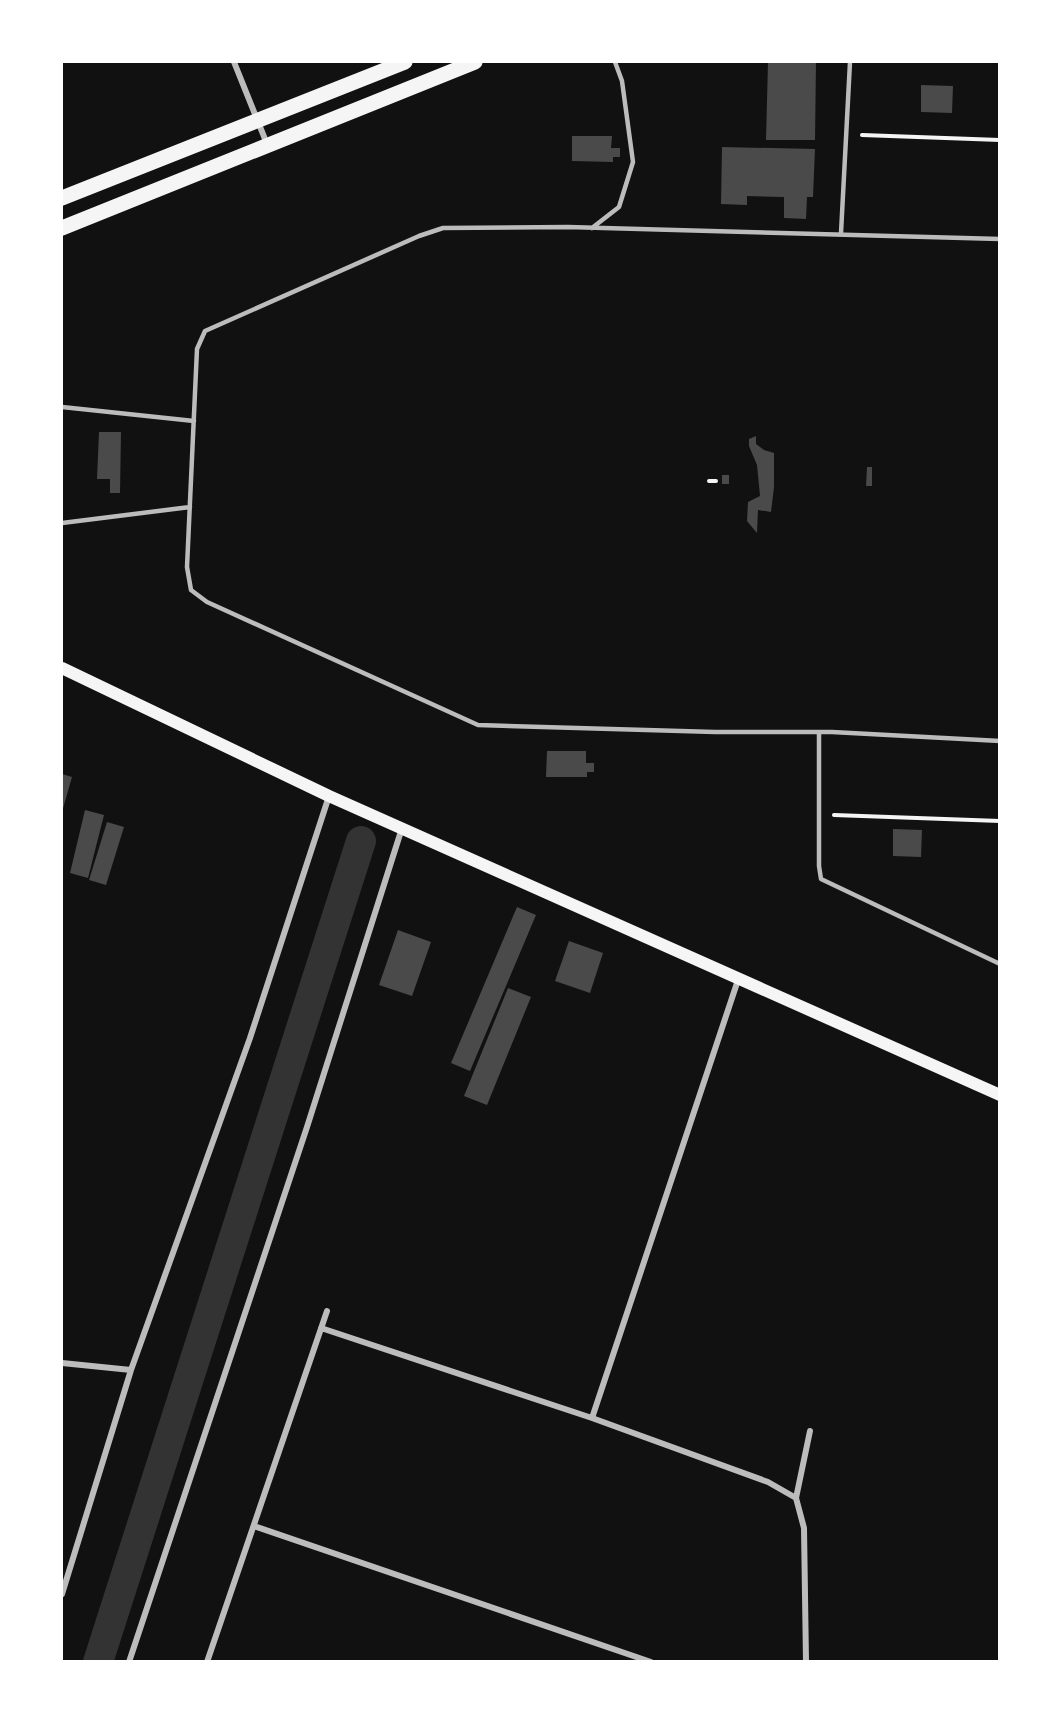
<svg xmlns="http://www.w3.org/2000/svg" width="1061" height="1723" font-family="'Fira Sans Condensed',sans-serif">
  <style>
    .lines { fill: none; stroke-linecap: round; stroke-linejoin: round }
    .canal { stroke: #333; stroke-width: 30 }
    .building { fill: #4a4a4a }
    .path { stroke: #f5f5f5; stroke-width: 4 }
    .service { stroke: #bcbcbc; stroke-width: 4.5 }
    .minor { stroke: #bcbcbc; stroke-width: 6 }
    .secondary { stroke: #f5f5f5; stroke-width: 12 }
    .primary { stroke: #f5f5f5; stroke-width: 15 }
  </style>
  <rect width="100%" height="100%" fill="#111"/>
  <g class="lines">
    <path class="canal" d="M98,1662L361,841"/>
  </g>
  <path class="building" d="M768,62H816L815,140H766Z
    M921,85L953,86L952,113L921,112Z
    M572,136H612L611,148H620V157H613V162L572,161Z
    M722,147L815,149L813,197H807L806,219L784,218V197L747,196V205L721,204Z
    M99,432H121L120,493H110V479H97Z
    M756,436V444L764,450L774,453V487L771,512L758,510L757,533L747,521L748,502L760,496L757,465L749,446V439Z
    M867,467H872V486H866Z
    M722,475H729V484H722Z
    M547,751H586V763H594V772H587V777H546Z
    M62,774L72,777L62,812Z
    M85,810L104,815L88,878L70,873Z
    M107,822L124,827L106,885L89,880Z
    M893,829L922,830L921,857L893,856Z
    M517,907L536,915L470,1071L451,1063Z
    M398,930L431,942L412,996L379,985Z
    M569,941L603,953L590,993L555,981Z
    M508,988L531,997L487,1105L464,1096Z"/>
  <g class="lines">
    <path class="path" d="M862,135L1000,140
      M709,481H716
      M834,815L1000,821"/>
    <path class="service" d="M592,228L619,207L633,162L622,81L615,62
      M841,233L850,62
      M1000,239L568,227L443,228L419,236L205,331L197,349L187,567L191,590L207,602L478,725L715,732H832L1000,741
      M62,407L194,421
      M62,523L190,507
      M819,732V866L821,879L1000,964"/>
    <path class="minor" d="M234,62L267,144
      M321,1328L592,1418L768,1482L796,1498
      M62,1363L131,1370
      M592,1418L739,977
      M254,1526L651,1662
      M62,1594L131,1370L250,1038L329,796
      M129,1662L307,1127L402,828
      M207,1662L327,1311
      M806,1662L804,1528L796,1498L810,1431"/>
    <path class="secondary" d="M62,668L329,796L1000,1095"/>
    <path class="primary" d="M62,198L405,62
      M62,228L475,62"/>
  </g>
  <rect width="1061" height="1723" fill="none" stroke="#ffffff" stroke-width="126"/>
</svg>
